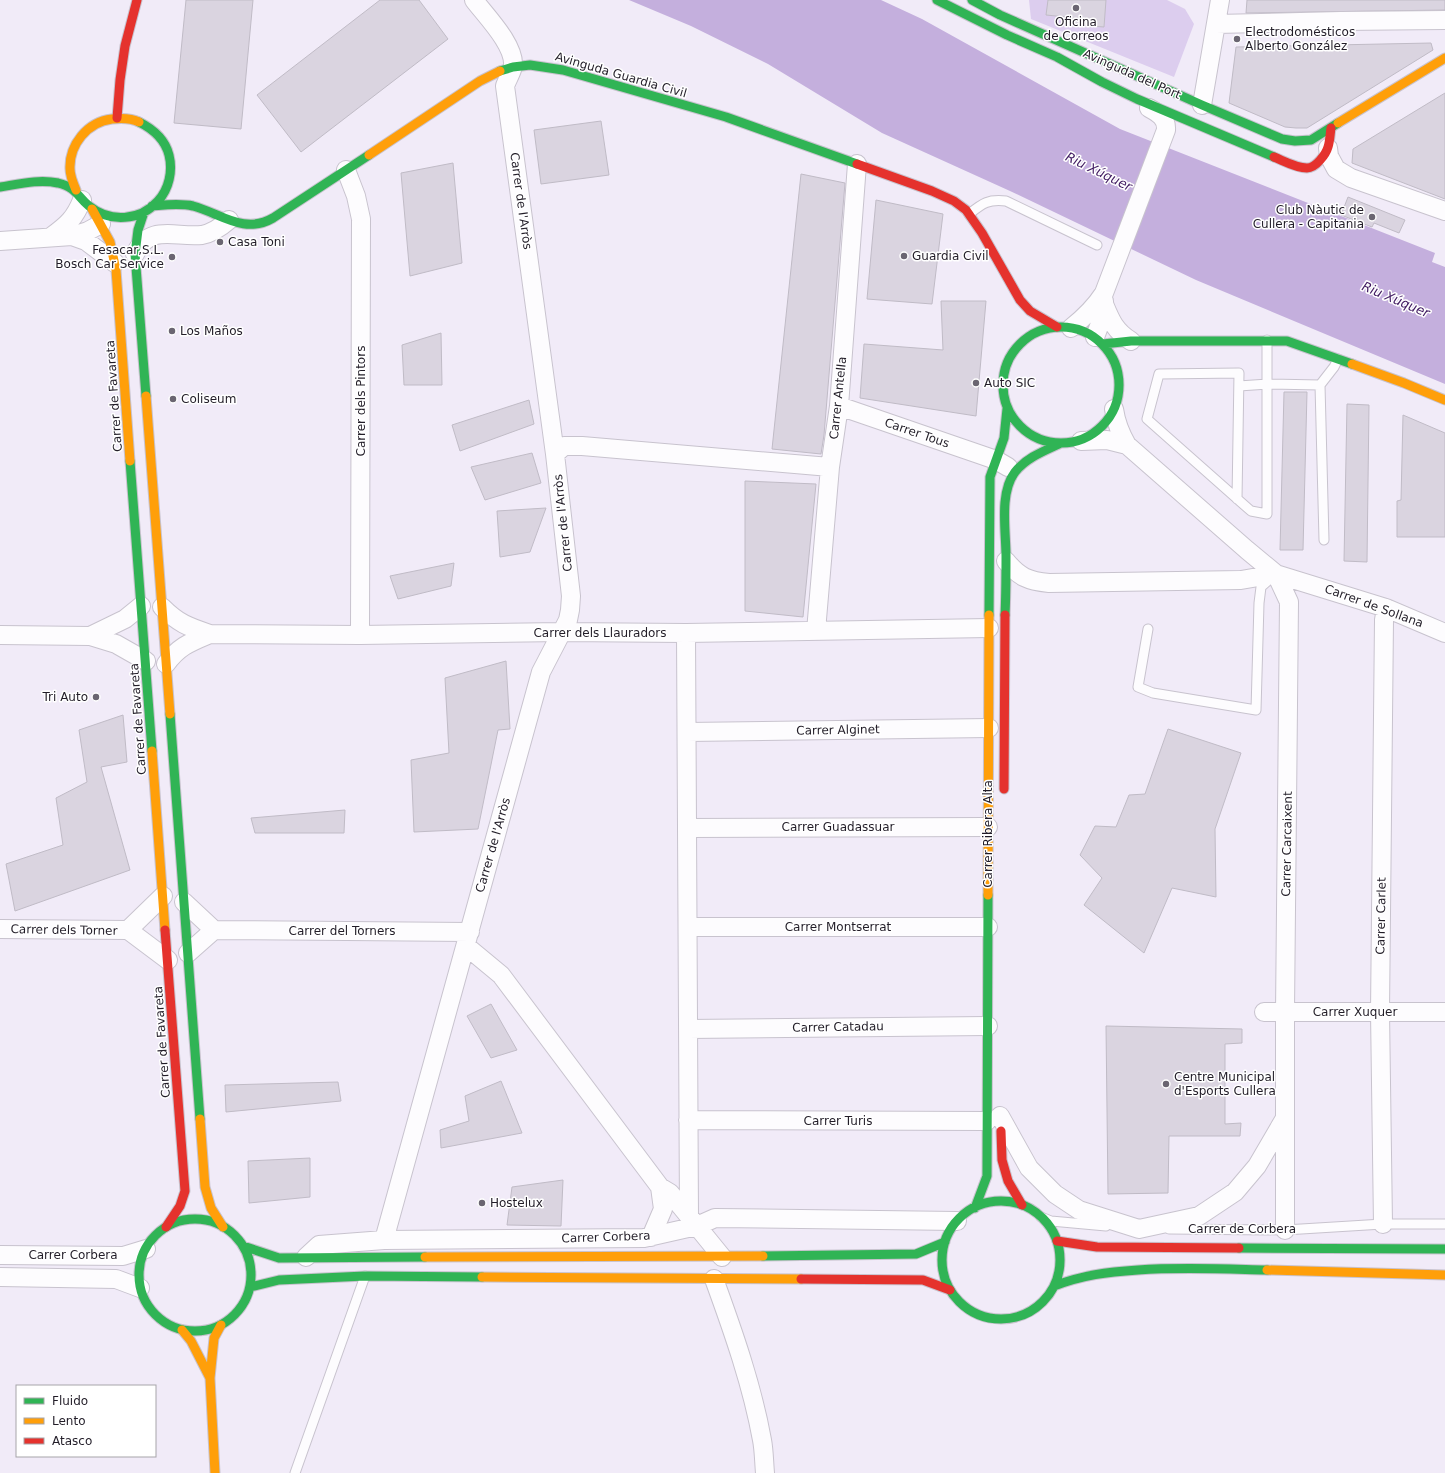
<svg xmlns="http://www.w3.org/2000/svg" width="1445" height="1473" font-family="'DejaVu Sans',sans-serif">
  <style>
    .green { fill: #dccdee }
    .water { fill: #c4afdd }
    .building { fill: #dad4e0; stroke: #c0bbc6 }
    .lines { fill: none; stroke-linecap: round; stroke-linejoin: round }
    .lane-casing { stroke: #c8c3ce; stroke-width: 11 }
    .street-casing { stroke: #c8c3ce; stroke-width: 20 }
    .fast-casing { stroke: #c8c3ce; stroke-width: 11 }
    .slow-casing { stroke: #c8c3ce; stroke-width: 11 }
    .jam-casing { stroke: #c8c3ce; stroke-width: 11 }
    .lane { stroke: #fdfcfe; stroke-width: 9 }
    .street { stroke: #fdfcfe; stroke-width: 18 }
    .fast { stroke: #30b455; stroke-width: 9 }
    .slow { stroke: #ff9f0a; stroke-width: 9 }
    .jam { stroke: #e5322d; stroke-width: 9 }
    .poi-dot { fill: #6a6571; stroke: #fff; stroke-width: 1.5 }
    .labels { text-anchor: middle; stroke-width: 3; stroke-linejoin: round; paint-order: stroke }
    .poi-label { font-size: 12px; fill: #221d28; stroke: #fff; text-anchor: start }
    .street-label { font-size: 12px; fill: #221d28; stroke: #fff }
    .water-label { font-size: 13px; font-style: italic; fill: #401a61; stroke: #fff }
  </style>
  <rect width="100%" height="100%" fill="#f1ebf8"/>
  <path class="green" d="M1029,0H1167L1185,9L1194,24L1174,77L1031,19Z"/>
  <path class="water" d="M629,0H881L922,19L1120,129L1435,253L1432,262L1445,267V384L1196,280L1010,191L882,133L768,64L691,26Z"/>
  <path class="building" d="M186,0H253L241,129L174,123Z
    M380,0H419L448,39L301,152L257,95Z
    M1048,0H1106L1104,27L1065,24L1066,17L1046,15Z
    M1247,0H1445V10L1246,13Z
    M1431,43L1433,50L1307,128H1296L1285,127L1229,103L1236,47Z
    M1445,93V199L1352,163L1353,149Z
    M601,121L609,175L541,184L534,130Z
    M453,163L462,263L410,276L401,173Z
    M801,174L845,183L824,435L821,454L772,449Z
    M1348,197L1405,220L1399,233L1374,223L1372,227L1341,215Z
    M876,200L943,214L932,304L867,299Z
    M941,301H986L976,416L860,398L864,344L943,350Z
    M441,333L442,385H404L402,345Z
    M1284,392H1307L1303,550H1280Z
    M529,400L534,424L460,451L452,425Z
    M1347,404L1369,405L1367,562L1344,561Z
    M1403,415L1445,433V537H1397V501L1401,500Z
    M532,453L541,483L485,500L471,467Z
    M745,481L816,484L803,617L745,611Z
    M546,508L530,552L500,557L497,511Z
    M454,563L451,586L398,599L390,576Z
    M506,661L510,729L498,730L478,829L414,832L411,760L449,753L445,678Z
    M123,715L127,762L101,767L130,870L15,911L6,864L63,845L56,798L87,782L79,730Z
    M1168,729L1241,753L1215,829L1216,897L1172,888L1144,953L1084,905L1102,878L1080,855L1095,826L1116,827L1129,795L1145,794Z
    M345,810L344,833H255L251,818Z
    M491,1004L517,1050L491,1058L467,1016Z
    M1106,1026L1242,1029V1043L1225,1044V1124L1241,1123L1240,1136H1169L1168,1193L1108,1194Z
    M501,1081L522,1133L441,1148L440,1130L469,1121L465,1096Z
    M338,1082L341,1101L226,1112L225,1085Z
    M310,1158V1197L249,1203L248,1161Z
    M563,1180L561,1226L507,1225L512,1187Z"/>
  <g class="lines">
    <g class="lane-casing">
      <path id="lane" d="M969,214C983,203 988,199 1006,201L1097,245
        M1320,385L1334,367L1338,359
        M1239,386L1268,384L1320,385L1324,540
        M1237,499L1239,373L1159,374L1147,419L1251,511L1267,514V340
        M1148,629L1138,687L1153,693L1256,710L1259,603L1261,587L1271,578
        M1041,1217L1051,1221L1106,1226
        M1169,1229L1285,1230L1383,1224H1445
        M295,1473L365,1276"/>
    </g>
    <g class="street-casing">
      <path id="street" d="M1216,24L1341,21L1445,20
        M1202,105L1220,0
        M1328,148L1329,156L1336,169L1351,178L1445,211
        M346,170L356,196L361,219L360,635
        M52,236C67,225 75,218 82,200
        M72,236L86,241L115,263
        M0,241L72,236L88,231L101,224
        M135,254C150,223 175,238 202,235C212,233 221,227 229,220
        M1104,304C1111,321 1115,331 1131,341
        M1071,328C1085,317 1095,307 1104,293L1166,130C1167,118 1158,113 1149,108
        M1095,337L1101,321L1104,301
        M839,406L996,460L1008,467
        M1114,409C1116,423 1120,433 1127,445L1247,550L1276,574L1386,608L1445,633
        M1081,441L1107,440L1127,445
        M555,454L564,446H582L830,467
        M1006,561C1019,577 1028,581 1049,583L1241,580L1276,574L1289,602L1285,1012V1230
        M141,606L125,619L90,636L116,644L146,661
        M162,607C179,624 189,627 210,634C191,642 179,646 166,664
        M816,631L830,467L839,406L857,164
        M686,633L689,1216
        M210,634L360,635L561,632L686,633L989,628
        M0,635L90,636
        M687,732L989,728
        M687,828L988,827
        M163,896L128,930L168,960
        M184,902L214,930L188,953
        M688,927H988
        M0,929L128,930
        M214,930L470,932
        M466,946L501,975L660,1187L670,1193L722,1257
        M1264,1012H1445
        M688,1029L988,1026
        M1000,1116L1029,1168L1055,1194L1079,1210L1139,1229L1199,1216L1235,1192L1257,1166L1285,1118
        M688,1120L987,1121
        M1383,1224L1380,1012L1384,620L1386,608
        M651,1237L663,1209L660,1187
        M384,1240L541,672L568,620L570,610L571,596L555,454L505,86C507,80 512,72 513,66C515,45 486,16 474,0
        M0,1255L123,1256L146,1249
        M306,1257L319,1245L384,1240L644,1238L697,1226L715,1218L957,1221
        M0,1277L116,1279L140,1288
        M714,1279C733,1331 752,1385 762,1440C764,1450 764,1462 765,1473"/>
    </g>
    <g class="fast-casing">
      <path id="fast" d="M937,0L1007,35L1057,57L1102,82L1137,99L1274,157
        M972,0L1000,15L1202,105L1282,139L1295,141L1311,140L1338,123
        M500,71L513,67L530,65L563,70L726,117L857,164
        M0,187C19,184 39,179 58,183C77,188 76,195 89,206C110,223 140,221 158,201C169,189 173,171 169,155C165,139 153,129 139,122
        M152,206C165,205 179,203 193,206C220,213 244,235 273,218L369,155
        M144,212L138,230L135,254L146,396
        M1003 385a58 58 0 1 1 116 0a58 58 0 1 1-116 0Z
        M1103,344L1131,341H1287L1352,364
        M130,461L152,751
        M989,615L990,477L1004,438L1007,409
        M1005,615C1006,596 1006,576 1006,556C1006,531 999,493 1015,472C1026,458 1044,451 1059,444
        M170,714L200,1119
        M942 1260a59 59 0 1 1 118 0a59 59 0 1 1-118 0Z
        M975,1208L987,1176L988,895
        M139 1275a56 56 0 1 1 112 0a56 56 0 1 1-112 0Z
        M243,1246L279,1258L425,1257
        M1239,1248L1445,1249
        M763,1256L916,1254L945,1242
        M1054,1286C1083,1275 1107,1272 1138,1270C1181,1267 1224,1269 1267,1270
        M250,1287L279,1280L365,1276L482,1277"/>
    </g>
    <g class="slow-casing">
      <path id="slow" d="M1338,123L1445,58
        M369,155L480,81L500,71
        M76,190C73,183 70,176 70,169C69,145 87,122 112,119C121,118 131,118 139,122
        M92,209L110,242L116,270L130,461
        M1352,364L1404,383L1445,400
        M146,396L170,714
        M152,751L165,930
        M988,895L989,615
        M200,1119L205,1187L211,1208L223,1227
        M425,1257L763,1256
        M1267,1270L1445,1275
        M482,1277L801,1279
        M182,1330L191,1341L210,1378
        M215,1473L210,1378L214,1338L221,1325"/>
    </g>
    <g class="jam-casing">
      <path id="jam" d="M117,118L120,80L125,46L137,0
        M1274,157C1284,161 1296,168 1307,168C1316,168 1326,154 1328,147C1330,141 1330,134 1331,128
        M857,164L932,191L954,201L966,210L982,233L1020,300L1030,311L1057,327
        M1004,789L1005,615
        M165,930L185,1191L180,1206L166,1227
        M1001,1131L1002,1160L1008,1181L1022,1205
        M1057,1241L1097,1247L1239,1248
        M801,1279L923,1280L950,1290"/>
    </g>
    <use href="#lane" class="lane"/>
    <use href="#street" class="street"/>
    <use href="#fast" class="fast"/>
    <use href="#slow" class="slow"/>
    <use href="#jam" class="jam"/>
  </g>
  <g class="poi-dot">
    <circle cx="1076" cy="8" r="4"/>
    <circle cx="1237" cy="39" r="4"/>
    <circle cx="1372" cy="217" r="4"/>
    <circle cx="220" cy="242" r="4"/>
    <circle cx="904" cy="256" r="4"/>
    <circle cx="172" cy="257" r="4"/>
    <circle cx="172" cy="331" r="4"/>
    <circle cx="976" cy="383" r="4"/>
    <circle cx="173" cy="399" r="4"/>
    <circle cx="96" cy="697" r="4"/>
    <circle cx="1166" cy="1084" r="4"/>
    <circle cx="482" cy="1203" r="4"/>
  </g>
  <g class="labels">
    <g class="poi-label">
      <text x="1076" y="26" text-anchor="middle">Oficina<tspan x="1076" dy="14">de Correos</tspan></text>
      <text x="1245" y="36">Electrodomésticos<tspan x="1245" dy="14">Alberto González</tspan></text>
      <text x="1364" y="214" text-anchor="end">Club Nàutic de<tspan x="1364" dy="14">Cullera - Capitania</tspan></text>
      <text x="228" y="246">Casa Toni</text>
      <text x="164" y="254" text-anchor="end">Fesacar,S.L.<tspan x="164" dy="14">Bosch Car Service</tspan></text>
      <text x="912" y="260">Guardia Civil</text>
      <text x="180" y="335">Los Maños</text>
      <text x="984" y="387">Auto SIC</text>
      <text x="181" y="403">Coliseum</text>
      <text x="88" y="701" text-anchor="end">Tri Auto</text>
      <text x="1174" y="1081">Centre Municipal<tspan x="1174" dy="14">d'Esports Cullera</tspan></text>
      <text x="490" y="1207">Hostelux</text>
    </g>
    <g class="street-label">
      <text transform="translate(1132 74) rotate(24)" y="4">Avinguda del Port</text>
      <text transform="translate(621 75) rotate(16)" y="4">Avinguda Guardia Civil</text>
      <text transform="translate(521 201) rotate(82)" y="4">Carrer de l'Arròs</text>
      <text transform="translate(114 396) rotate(-94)" y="4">Carrer de Favareta</text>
      <text transform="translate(838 398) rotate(-84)" y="4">Carrer Antella</text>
      <text transform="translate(361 401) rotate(-90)" y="4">Carrer dels Pintors</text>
      <text transform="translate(917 433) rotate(19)" y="4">Carrer Tous</text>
      <text transform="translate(563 523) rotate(-96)" y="4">Carrer de l'Arròs</text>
      <text transform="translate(1374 606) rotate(20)" y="4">Carrer de Sollana</text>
      <text x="600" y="637">Carrer dels Llauradors</text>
      <text transform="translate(138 719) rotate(-94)" y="4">Carrer de Favareta</text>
      <text transform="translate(838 730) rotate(-1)" y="4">Carrer Alginet</text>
      <text x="838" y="831">Carrer Guadassuar</text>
      <text transform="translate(988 834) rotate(-90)" y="4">Carrer Ribera Alta</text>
      <text transform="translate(1287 844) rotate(-89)" y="4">Carrer Carcaixent</text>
      <text transform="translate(493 845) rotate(-74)" y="4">Carrer de l'Arròs</text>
      <text transform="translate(1381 916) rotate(-89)" y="4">Carrer Carlet</text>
      <text x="838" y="931">Carrer Montserrat</text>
      <text transform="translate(64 930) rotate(1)" y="4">Carrer dels Torner</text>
      <text x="342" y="935">Carrer del Torners</text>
      <text x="1355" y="1016">Carrer Xuquer</text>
      <text transform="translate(838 1027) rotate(-1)" y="4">Carrer Catadau</text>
      <text transform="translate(162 1042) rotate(-94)" y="4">Carrer de Favareta</text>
      <text x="838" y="1125">Carrer Turis</text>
      <text x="1242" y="1233">Carrer de Corbera</text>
      <text transform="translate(606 1237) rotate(-2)" y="4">Carrer Corbera</text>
      <text x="73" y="1259">Carrer Corbera</text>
    </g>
    <g class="water-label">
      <text transform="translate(1099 171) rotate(26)" y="5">Riu Xúquer</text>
      <text transform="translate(1396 299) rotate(23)" y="5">Riu Xúquer</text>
    </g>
  </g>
  <rect x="16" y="1385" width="140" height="72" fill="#ffffff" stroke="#a7a5a9"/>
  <rect x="24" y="1398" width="20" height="6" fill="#30b455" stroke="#a7a5a9"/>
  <text x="52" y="1405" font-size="12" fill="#221d28">Fluido</text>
  <rect x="24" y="1418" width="20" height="6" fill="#ff9f0a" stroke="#a7a5a9"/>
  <text x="52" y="1425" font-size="12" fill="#221d28">Lento</text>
  <rect x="24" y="1438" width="20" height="6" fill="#e5322d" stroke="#a7a5a9"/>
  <text x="52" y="1445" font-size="12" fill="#221d28">Atasco</text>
</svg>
